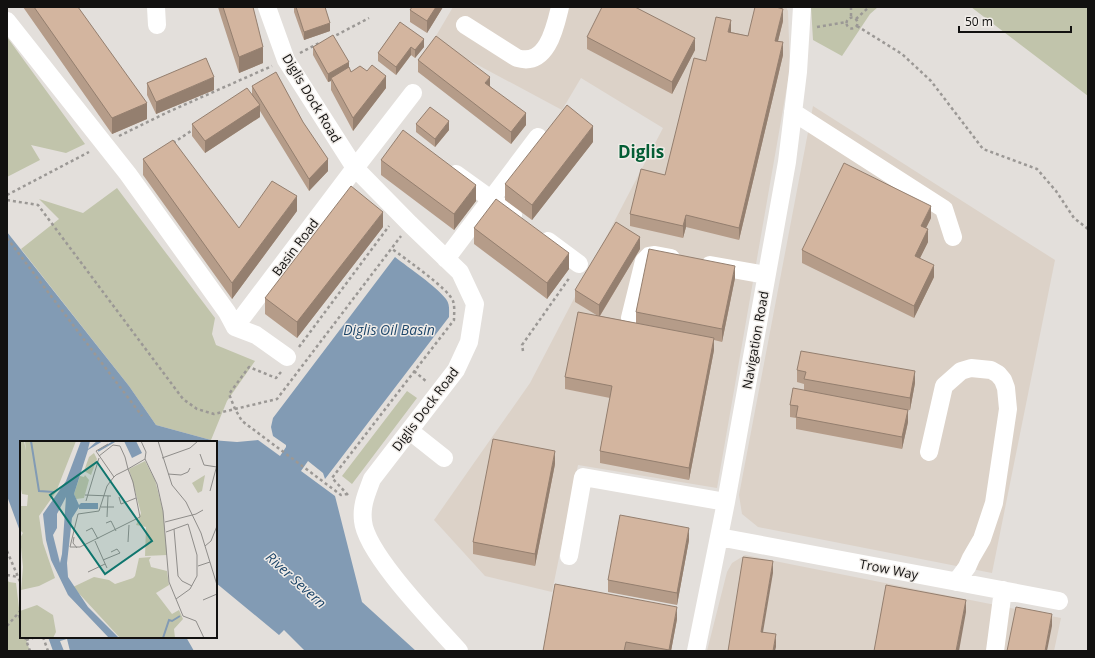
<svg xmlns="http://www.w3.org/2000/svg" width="1095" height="658" font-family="'Open Sans',sans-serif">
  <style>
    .built { fill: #dcd2c8 }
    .green { fill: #c1c4ab }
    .water { fill: #829bb4 }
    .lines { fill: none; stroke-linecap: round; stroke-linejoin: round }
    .path { stroke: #9b9895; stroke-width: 2.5; stroke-dasharray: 3 3; stroke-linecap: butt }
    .minor { stroke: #fff; stroke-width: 18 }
    .wall { fill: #b59c89 }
    .shaded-wall { fill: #947f6f }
    .building { fill: #d3b59f; stroke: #947f6f }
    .labels { text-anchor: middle; stroke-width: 3; stroke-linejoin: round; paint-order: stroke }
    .street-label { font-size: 13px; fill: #121110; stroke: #f0ece8 }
    .water-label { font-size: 14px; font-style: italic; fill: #1d466a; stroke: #f0ece8 }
    .district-label { font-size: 17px; font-weight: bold; fill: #045d35; stroke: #f0ece8 }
    .inset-river { fill: none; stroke: #829bb4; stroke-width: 2 }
    .inset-road { fill: none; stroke: #8f8d8a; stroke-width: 1 }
    .view { fill: #0f766e; fill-opacity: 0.15; stroke: #0f766e; stroke-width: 2 }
    .inset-edge { fill: none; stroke: #121110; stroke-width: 2 }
  </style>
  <rect width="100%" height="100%" fill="#e3dfdb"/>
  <path class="built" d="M453,7H786L788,11L790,69L717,488L578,465L552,592L485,576L434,520L530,383L663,128L581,78L562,110L433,41Z
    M813,106L1055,260L992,573L758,527L742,514L739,495Z
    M745,555L1061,618L1054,651H707L727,572L732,563Z"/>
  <path class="green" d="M811,7H878L870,14L842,56L813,40Z
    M971,7H1088V96Z
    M7,37L85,144L66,153L31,145L40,160L7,177Z
    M117,188L215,318L212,334L216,345L255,361L227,401L211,440L156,425L129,386L21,249L59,219L39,199L83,213Z
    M407,391L417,398L352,484L342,476Z
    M7,580L9,582L16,583C18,601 21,619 21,637H25L30,651H7Z"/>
  <path class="water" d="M7,232L129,386L156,425L211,440L237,442L258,440L280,456L286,447V445L273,436L271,427L273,418L395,257C409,268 436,286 446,299C450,304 449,311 449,317L325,479L323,473L308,461L301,471L335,496L362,602L416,651H305L284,630L279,635L216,583V442H21V534L7,496Z
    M48,637H186L194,651H70L67,639L60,641L64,651H53Z"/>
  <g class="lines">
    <path class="path" d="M851,7V18
      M846.5 23a5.5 5.5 0 1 1 11 0a5.5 5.5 0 1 1-11 0Z
      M856,19L869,7
      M857,26L902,54L931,81L983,149L1037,169L1056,191L1074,218L1088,229
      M817,27L846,22
      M331,38L369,18
      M300,53L321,42
      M119,136L168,112L272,66
      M173,143L194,129
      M7,195L89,152
      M7,200L38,205L183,399L197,409L214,414L277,399L401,236
      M7,238L142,416
      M299,347L389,226
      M523,351L522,345L570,277
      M414,371L427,382
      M281,372L276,378L249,367L229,394L235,409L242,421L341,495L347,494
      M348,495L332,478L454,320C454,314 455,307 453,301C449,289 404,258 391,248
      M7,551L21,584
      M7,575L18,577
      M19,615L21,622
      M7,626L21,610
      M25,637L30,651
      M43,637L48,651
      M26,640L36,637"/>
    <path class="minor" d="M156,7L157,25
      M267,7L286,60L355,168L410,224L460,272L475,304L469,342L456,370L372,479C367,493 361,505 363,521C366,554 435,624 459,651
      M7,21L128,174L227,312L235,327L256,335L287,357
      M465,25L517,58C547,67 555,28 560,7
      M793,112L944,209L953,237
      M456,174L513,215
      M548,241L579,264
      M446,259L538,137
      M710,265L766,275
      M630,318L644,261L649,256L655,255L671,258
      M235,327L355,168L413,93
      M410,431L444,458
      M929,452L944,386L961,371L971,368L991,370L998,374L1003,380L1006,388L1008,409L994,503L982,539L971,558L967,567L956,582
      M719,537L1059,601
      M569,556L583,477L726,502
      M696,651L726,502L787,162L798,72L802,7
      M995,651L1003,590"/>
  </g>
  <path class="wall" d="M23,7H78L147,119L112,134Z
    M218,7H253L263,63L239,73L220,14Z
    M294,7H325L330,31L304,40L294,12Z
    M412,7H443L427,33L410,22V10Z
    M783,21L778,41L783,55L739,240L686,227L683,238L630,226V214L665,175L731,32L748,36Z
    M400,22L424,47L415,58L411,55L396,75L378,61V53Z
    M587,37L695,50L672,94L587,49Z
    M313,47L349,68L351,72L386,88L353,131L331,90V81L328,82L313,55Z
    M418,60L490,86L526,125L511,144L418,72Z
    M147,83L214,90L156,114L147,95Z
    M252,86L328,171L309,191L260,111V117L205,153L192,136V124L252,94Z
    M416,124L449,130L435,147L416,132Z
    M593,142L532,220L505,200V184Z
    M143,159L239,228L297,211L232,299L143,175Z
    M381,160L476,201L454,230L381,175Z
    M931,218L926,228L928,242L920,258L934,277L914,318L802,263V250Z
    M383,227L297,338L265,314V298Z
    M474,228L569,269L547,299L474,244Z
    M640,249L600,316L636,323V312L735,278L722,342L714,340V350L689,480L600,463V451L610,398L565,389V377L598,316L575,302V290Z
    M797,370L915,383L910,410H908V422L902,449L796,429V418L790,417V405L804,390V384L797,382Z
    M555,464L535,566L473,554V542Z
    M689,540L677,605L608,592V580Z
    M677,619L671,651H543Z"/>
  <path class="shaded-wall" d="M436,7H443L427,33V21Z
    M783,9V21L775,53V41Z
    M731,20V33L728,32Z
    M330,23V31L304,40V32Z
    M695,38V50L672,94V82Z
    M424,39V47L415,58V50Z
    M783,42V55L739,240V228Z
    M263,47V63L239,73V57Z
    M411,47V55L396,75V67Z
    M349,62V70L331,78V81L328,82V74Z
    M386,76V88L353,131V118Z
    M214,77V90L156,114V102Z
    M490,77V89L485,83Z
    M147,103V119L112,134V118Z
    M260,105V117L205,153V141Z
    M526,113V125L511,144V132Z
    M449,121V130L435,147V139Z
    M593,126V142L532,220V205Z
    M328,159V171L309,191V179Z
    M476,185V201L454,230V214Z
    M297,196V211L232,299V283Z
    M931,206V218L921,238V226Z
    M383,212V227L297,338V322Z
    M686,215V227L683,238V226Z
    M928,229V242L915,268V256Z
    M640,237V249L599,317V305Z
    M569,253V269L547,299V283Z
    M934,265V277L914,318V306Z
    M735,266V278L722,342V329Z
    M714,338V350L689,480V468Z
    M915,371V383L910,410V398Z
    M908,410V422L902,449V437Z
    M555,451V464L535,566V554Z
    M689,528V540L677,605V593Z
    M773,561V573L761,644V632Z
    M966,600V612L959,651H956Z
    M677,607V619L671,651H669Z
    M1052,614V626L1047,651H1045Z
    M776,634V647L775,651H773Z"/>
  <path class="building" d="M34,7H78L147,103L112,118Z
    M223,7H253L263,47L239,57Z
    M296,7H325L330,23L304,32Z
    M412,7H436L427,21L410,10Z
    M602,7H635L695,38L672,82L587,37Z
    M755,7H776L783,9L775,41L783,42L739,228L686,215L683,226L630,214L641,169L665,175L694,58L706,61L716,17L731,20L728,32L748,36Z
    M400,22L424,39L415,50L411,47L396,67L378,53Z
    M333,35L349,62L328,74L313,47Z
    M436,36L490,77L485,83L526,113L511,132L418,60Z
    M206,58L214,77L156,102L147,83Z
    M372,65L386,76L353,118L331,78L349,67L351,72L360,66L367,71Z
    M276,72L303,122L328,159L309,179L252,86Z
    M247,88L260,105L205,141L192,124Z
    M567,105L593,126L532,205L505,184Z
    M430,107L449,121L435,139L416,124Z
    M403,130L476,185L454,214L381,160Z
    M173,140L239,228L272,181L297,196L232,283L143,159Z
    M844,163L931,206L921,226L928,229L915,256L934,265L914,306L802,250Z
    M351,186L383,212L297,322L265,298Z
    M496,199L569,253L547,283L474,228Z
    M616,222L640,237L599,305L575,290Z
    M649,249L735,266L722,329L636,312Z
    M578,312L714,338L689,468L600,451L612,386L565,377Z
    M801,351L915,371L910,398L804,379L806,372L797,370Z
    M793,388L908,410L902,437L796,417L798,406L790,405Z
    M493,439L555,451L535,554L473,542Z
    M620,515L689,528L677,593L608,580Z
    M743,557L773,561L761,632L776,634L773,651H728Z
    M555,584L677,607L669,650L626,642L624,651H543Z
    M886,585L966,600L956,651H874Z
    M1016,607L1052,614L1045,651H1007Z"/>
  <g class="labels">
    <g class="street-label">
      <text transform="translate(312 98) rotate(59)" y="5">Diglis Dock Road</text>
      <text transform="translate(295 247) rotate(-53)" y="5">Basin Road</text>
      <text transform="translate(755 340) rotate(-80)" y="5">Navigation Road</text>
      <text transform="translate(425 409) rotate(-53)" y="5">Diglis Dock Road</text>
      <text transform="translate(889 569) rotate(11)" y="5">Trow Way</text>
    </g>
    <g class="water-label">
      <text x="389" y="335">Diglis Oil Basin</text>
      <text transform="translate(296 580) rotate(42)" y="5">River Severn</text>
    </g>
    <g class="district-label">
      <text x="641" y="158">Diglis</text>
    </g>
  </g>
  <g transform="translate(20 441)">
    <rect width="197" height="197" fill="#e3dfdb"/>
    <path d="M0,0H4L6,10L5,0H56L36,51L19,75L23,102L35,137L19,145L1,149L3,126L0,97L3,92L0,89V65H7L8,54L2,53L0,43ZM74,12L77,18L71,34L64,30L69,16ZM125,20L135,39L143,70L147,114L125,115L126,86L116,84L121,72L109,28ZM65,34L69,39L64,57L56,58L54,53L60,35L64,36ZM185,34L182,50L178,52L172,42ZM131,116L129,119L131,126L147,130L149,144L136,152L152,173L159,169L163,178L154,188L155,197H100L53,146L74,136L89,139L95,143L113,137L115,135L119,117ZM17,164L33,174L36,191L33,197H0V170Z" fill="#c1c4ab"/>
    <path d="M61,0H70L68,8L77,0H83L68,9L54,53L59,64L61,62H78V68H59V66L52,77L47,122L48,136L68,166L99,197H89L48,154L31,119L26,99L23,73L46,40ZM46,56L42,113L40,122L33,94L37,87V73ZM104,0H116L122,12L112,17Z" fill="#829bb4" fill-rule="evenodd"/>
    <path class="inset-river" d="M11,0L19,50L34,51M78,10L95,0M143,197L149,179L152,180L160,175"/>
    <path class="inset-road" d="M121,0L126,11L125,18M138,0L152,44L166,61L181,92L197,144M88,3L76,10L94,36M180,13L184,24L197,26M79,15L93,4L100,5L105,16L108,28L113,41L120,76L60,106H50L58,73L79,70L87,45L93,37L96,34L108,28L125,18M142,17L170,7L178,0M125,18L137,43L143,70L149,141L163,175L176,180L184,197M148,33L161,34L168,31L170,27M190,50L197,24M65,54L91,55M99,56L101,63L116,57M66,60L79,17M81,66H94M87,76L88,55M145,81L176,73L183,69M86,82L91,80L96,90M154,88L158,135L162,140L172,145M66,90L72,87L78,98M146,91L168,83M54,96L53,102L57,107M75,100L87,127M108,101L109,84M185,105L191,100L197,85M83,119L100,112L97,108L91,111M178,125L190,121M68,131L85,123M156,158L170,148L177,135V114L168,83M183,159L197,153"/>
    <path class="view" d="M77,21L132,100L85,133L30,54Z"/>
    <rect width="197" height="197" class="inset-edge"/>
  </g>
  <rect width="1095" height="658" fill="none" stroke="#121110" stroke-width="16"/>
  <path d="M959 26v6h112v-6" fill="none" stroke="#121110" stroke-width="2"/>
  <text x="965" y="26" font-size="12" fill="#121110" stroke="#f0ece8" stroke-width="3" paint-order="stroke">50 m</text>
</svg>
